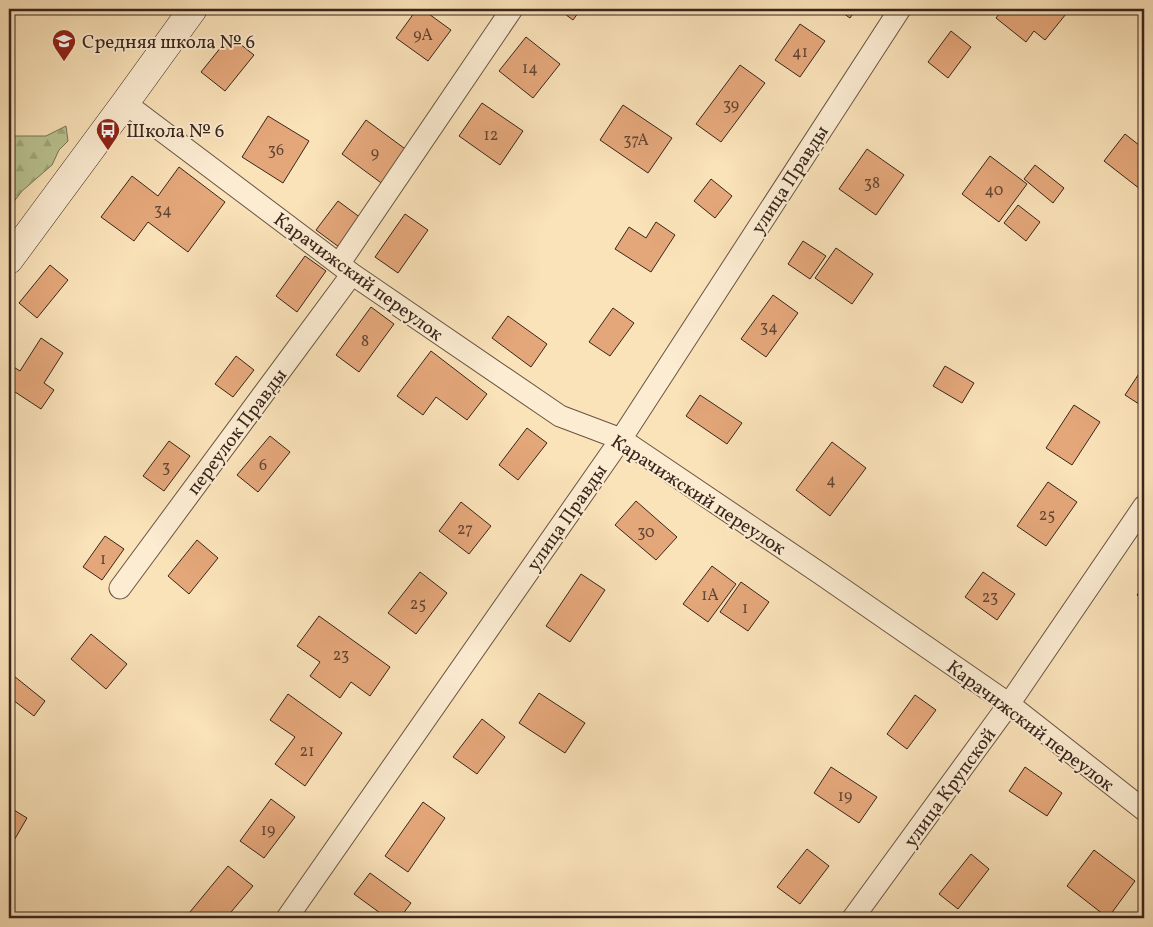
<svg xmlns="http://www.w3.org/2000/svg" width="1153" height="927" font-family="Vollkorn,serif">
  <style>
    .forest { fill: url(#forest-firs); stroke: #7a7457 }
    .building { fill: #e4a77a; stroke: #39251c }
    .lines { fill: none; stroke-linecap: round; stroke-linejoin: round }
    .street-casing { stroke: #695443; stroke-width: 23 }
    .secondary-casing { stroke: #39251c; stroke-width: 29 }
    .street { stroke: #fcecd2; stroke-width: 21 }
    .secondary { stroke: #fcecd2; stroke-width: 28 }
    .labels { text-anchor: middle; stroke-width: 4; stroke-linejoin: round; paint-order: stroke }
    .number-label { font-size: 16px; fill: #644634 }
    .poi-label { font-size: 19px; fill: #39251c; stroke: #fcecd2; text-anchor: start }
    .street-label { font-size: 19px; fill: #39251c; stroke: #fcecd2 }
  </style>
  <defs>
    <pattern id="forest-firs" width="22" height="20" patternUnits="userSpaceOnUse" patternTransform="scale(1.25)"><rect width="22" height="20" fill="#bac492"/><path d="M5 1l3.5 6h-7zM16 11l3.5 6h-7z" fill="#a1a87d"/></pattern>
  </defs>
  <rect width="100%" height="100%" fill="#fae2b9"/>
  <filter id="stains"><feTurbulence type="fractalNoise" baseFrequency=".004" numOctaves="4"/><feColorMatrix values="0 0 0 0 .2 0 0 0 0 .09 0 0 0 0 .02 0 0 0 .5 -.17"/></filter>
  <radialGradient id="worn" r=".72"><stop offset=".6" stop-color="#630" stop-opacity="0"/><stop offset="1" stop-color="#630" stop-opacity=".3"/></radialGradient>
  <path class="forest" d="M66,126L68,141L59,150L52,165L22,191L9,208V136H46Z"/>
  <path class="building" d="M272,9H283L280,14Z
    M417,9H422L451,30L428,61L396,38Z
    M558,9H581L573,20Z
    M837,9H856L850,18Z
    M1003,9H1070L1045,40L1034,31L1026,42L996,18Z
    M800,24L825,41L800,77L775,60Z
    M951,31L971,47L948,78L928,62Z
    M230,36L254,55L225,91L201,72Z
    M526,37L560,64L533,98L499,71Z
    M740,65L765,83L721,142L696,124Z
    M482,103L523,131L500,165L459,136Z
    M623,105L672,138L648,173L600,140Z
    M268,116L309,141L283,183L242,157Z
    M366,120L408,151L384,185L342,154Z
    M1125,134L1144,149V184L1140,189L1104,161Z
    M867,149L904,175L876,215L839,189Z
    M990,156L1027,184L999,222L962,194Z
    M1035,165L1064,188L1053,203L1024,179Z
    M179,167L225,202L188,252L148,222L134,241L101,217L132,176L158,196Z
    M711,179L732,196L715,218L694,201Z
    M338,201L361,218L339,247L316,230Z
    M1018,205L1040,222L1026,241L1004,223Z
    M405,214L428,230L398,273L375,257Z
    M656,222L675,235L651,272L615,249L629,227L646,238Z
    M803,241L826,256L810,279L788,264Z
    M836,248L873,274L852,304L815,278Z
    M305,256L326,271L297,312L276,296Z
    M50,265L68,280L37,318L19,303Z
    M773,295L798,313L766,357L741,339Z
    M371,307L394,324L359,372L336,355Z
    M613,308L634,323L610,356L589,342Z
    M508,316L547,344L531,367L492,338Z
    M41,338L63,353L44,383L54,390L41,409L9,388V364L20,371Z
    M431,351L487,394L467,420L436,397L423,415L397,396Z
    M236,356L254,370L233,397L215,384Z
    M945,366L974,383L962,403L933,386Z
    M1144,366V403L1142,406L1125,395Z
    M700,395L742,423L727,444L686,416Z
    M1074,405L1100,422L1072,465L1046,448Z
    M527,428L547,443L518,480L499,465Z
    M270,436L290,452L258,492L237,475Z
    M169,441L190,456L164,491L143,476Z
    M832,442L866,468L830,516L796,490Z
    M1048,482L1077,502L1046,546L1017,526Z
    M636,501L677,537L656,560L615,525Z
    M461,502L491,526L469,554L439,531Z
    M105,536L124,549L102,580L83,567Z
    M197,540L218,558L189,594L168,576Z
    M712,566L736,584L708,622L683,604Z
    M420,572L447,593L416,634L388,613Z
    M983,572L1015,594L997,620L965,597Z
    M581,574L605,590L570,642L546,626Z
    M741,582L769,602L748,631L720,612Z
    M1144,586V601L1137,595Z
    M319,616L390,667L370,696L351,682L340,698L310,676L320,662L297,646Z
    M91,634L127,664L106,689L71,659Z
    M9,672L45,701L34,716L9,697Z
    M539,693L585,723L565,753L519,723Z
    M288,694L342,733L305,786L275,764L295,737L270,720Z
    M915,695L936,710L907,749L887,734Z
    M482,719L505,737L477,774L453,757Z
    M831,767L877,797L859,823L814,793Z
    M1025,767L1062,793L1047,816L1009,791Z
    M271,799L295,817L264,858L240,841Z
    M423,802L445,818L408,872L385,856Z
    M9,807L27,818L9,849Z
    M807,849L829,866L800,904L777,887Z
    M1094,850L1135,881L1108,918L1067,886Z
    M971,854L989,869L958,909L939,894Z
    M228,866L253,886L226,918H185Z
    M370,873L411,903L400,918H387L354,894Z"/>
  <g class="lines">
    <g class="street-casing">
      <path id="street" d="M125,103L352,274L560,416L621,439L821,574L1009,704L1144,810
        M339,264L512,9
        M120,588L352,274
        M287,918L621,439L900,9
        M853,918L1009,704L1144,506"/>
    </g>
    <g class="secondary-casing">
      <path id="secondary" d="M9,260L125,103L193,9"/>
    </g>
    <use href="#street" class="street"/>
    <use href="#secondary" class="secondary"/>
  </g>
  <defs>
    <g id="school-pin" transform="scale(1.25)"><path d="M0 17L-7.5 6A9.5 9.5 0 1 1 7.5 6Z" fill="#8f2418" stroke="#fcecd2"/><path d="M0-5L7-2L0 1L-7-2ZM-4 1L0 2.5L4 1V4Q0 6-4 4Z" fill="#fff"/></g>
    <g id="bus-pin" transform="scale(1.25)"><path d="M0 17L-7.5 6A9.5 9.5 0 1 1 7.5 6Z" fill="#8f2418" stroke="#fcecd2"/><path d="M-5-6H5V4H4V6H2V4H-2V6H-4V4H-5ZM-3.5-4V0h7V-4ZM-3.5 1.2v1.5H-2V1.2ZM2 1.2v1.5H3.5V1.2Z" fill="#fff"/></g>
  </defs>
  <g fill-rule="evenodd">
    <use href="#school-pin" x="64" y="41"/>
    <use href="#bus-pin" x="108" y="130"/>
  </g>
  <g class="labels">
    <g class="number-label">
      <text x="423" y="40">9A</text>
      <text x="800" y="57">41</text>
      <text x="530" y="73">14</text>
      <text x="731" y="110">39</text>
      <text x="491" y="140">12</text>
      <text x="636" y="145">37А</text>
      <text x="276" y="155">36</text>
      <text x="375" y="158">9</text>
      <text x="872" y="188">38</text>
      <text x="994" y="195">40</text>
      <text x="163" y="215">34</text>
      <text x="769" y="332">34</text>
      <text x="365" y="346">8</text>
      <text x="263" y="470">6</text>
      <text x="166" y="472">3</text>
      <text x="831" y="485">4</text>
      <text x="1047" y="520">25</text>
      <text x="465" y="534">27</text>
      <text x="646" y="537">30</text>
      <text x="103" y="564">1</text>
      <text x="710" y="600">1А</text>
      <text x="990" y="602">23</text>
      <text x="418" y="609">25</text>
      <text x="745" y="613">1</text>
      <text x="341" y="660">23</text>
      <text x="307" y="756">21</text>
      <text x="845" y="801">19</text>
      <text x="268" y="835">19</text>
    </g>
    <g class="poi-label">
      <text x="82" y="48">Средняя школа № 6</text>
      <text x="126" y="137">Школа № 6</text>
    </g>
    <g class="street-label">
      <text transform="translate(789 179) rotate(-57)" y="7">улица Правды</text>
      <text transform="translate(359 276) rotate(36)" y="7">Карачижский переулок</text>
      <text transform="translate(236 431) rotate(-53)" y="7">переулок Правды</text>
      <text transform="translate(699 494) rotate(33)" y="7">Карачижский переулок</text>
      <text transform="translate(566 517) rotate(-55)" y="7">улица Правды</text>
      <text transform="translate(1031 725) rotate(37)" y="7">Карачижский переулок</text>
      <text transform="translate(949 787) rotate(-54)" y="7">улица Крупской</text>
    </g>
  </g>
  <rect width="1153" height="927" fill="none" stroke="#fae2b9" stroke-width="30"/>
  <rect x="10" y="10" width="1133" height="907" fill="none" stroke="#39251c" stroke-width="2.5"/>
  <rect x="15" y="15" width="1123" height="897" fill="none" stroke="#39251c"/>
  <rect width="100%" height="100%" filter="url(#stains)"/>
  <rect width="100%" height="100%" fill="url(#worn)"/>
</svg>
